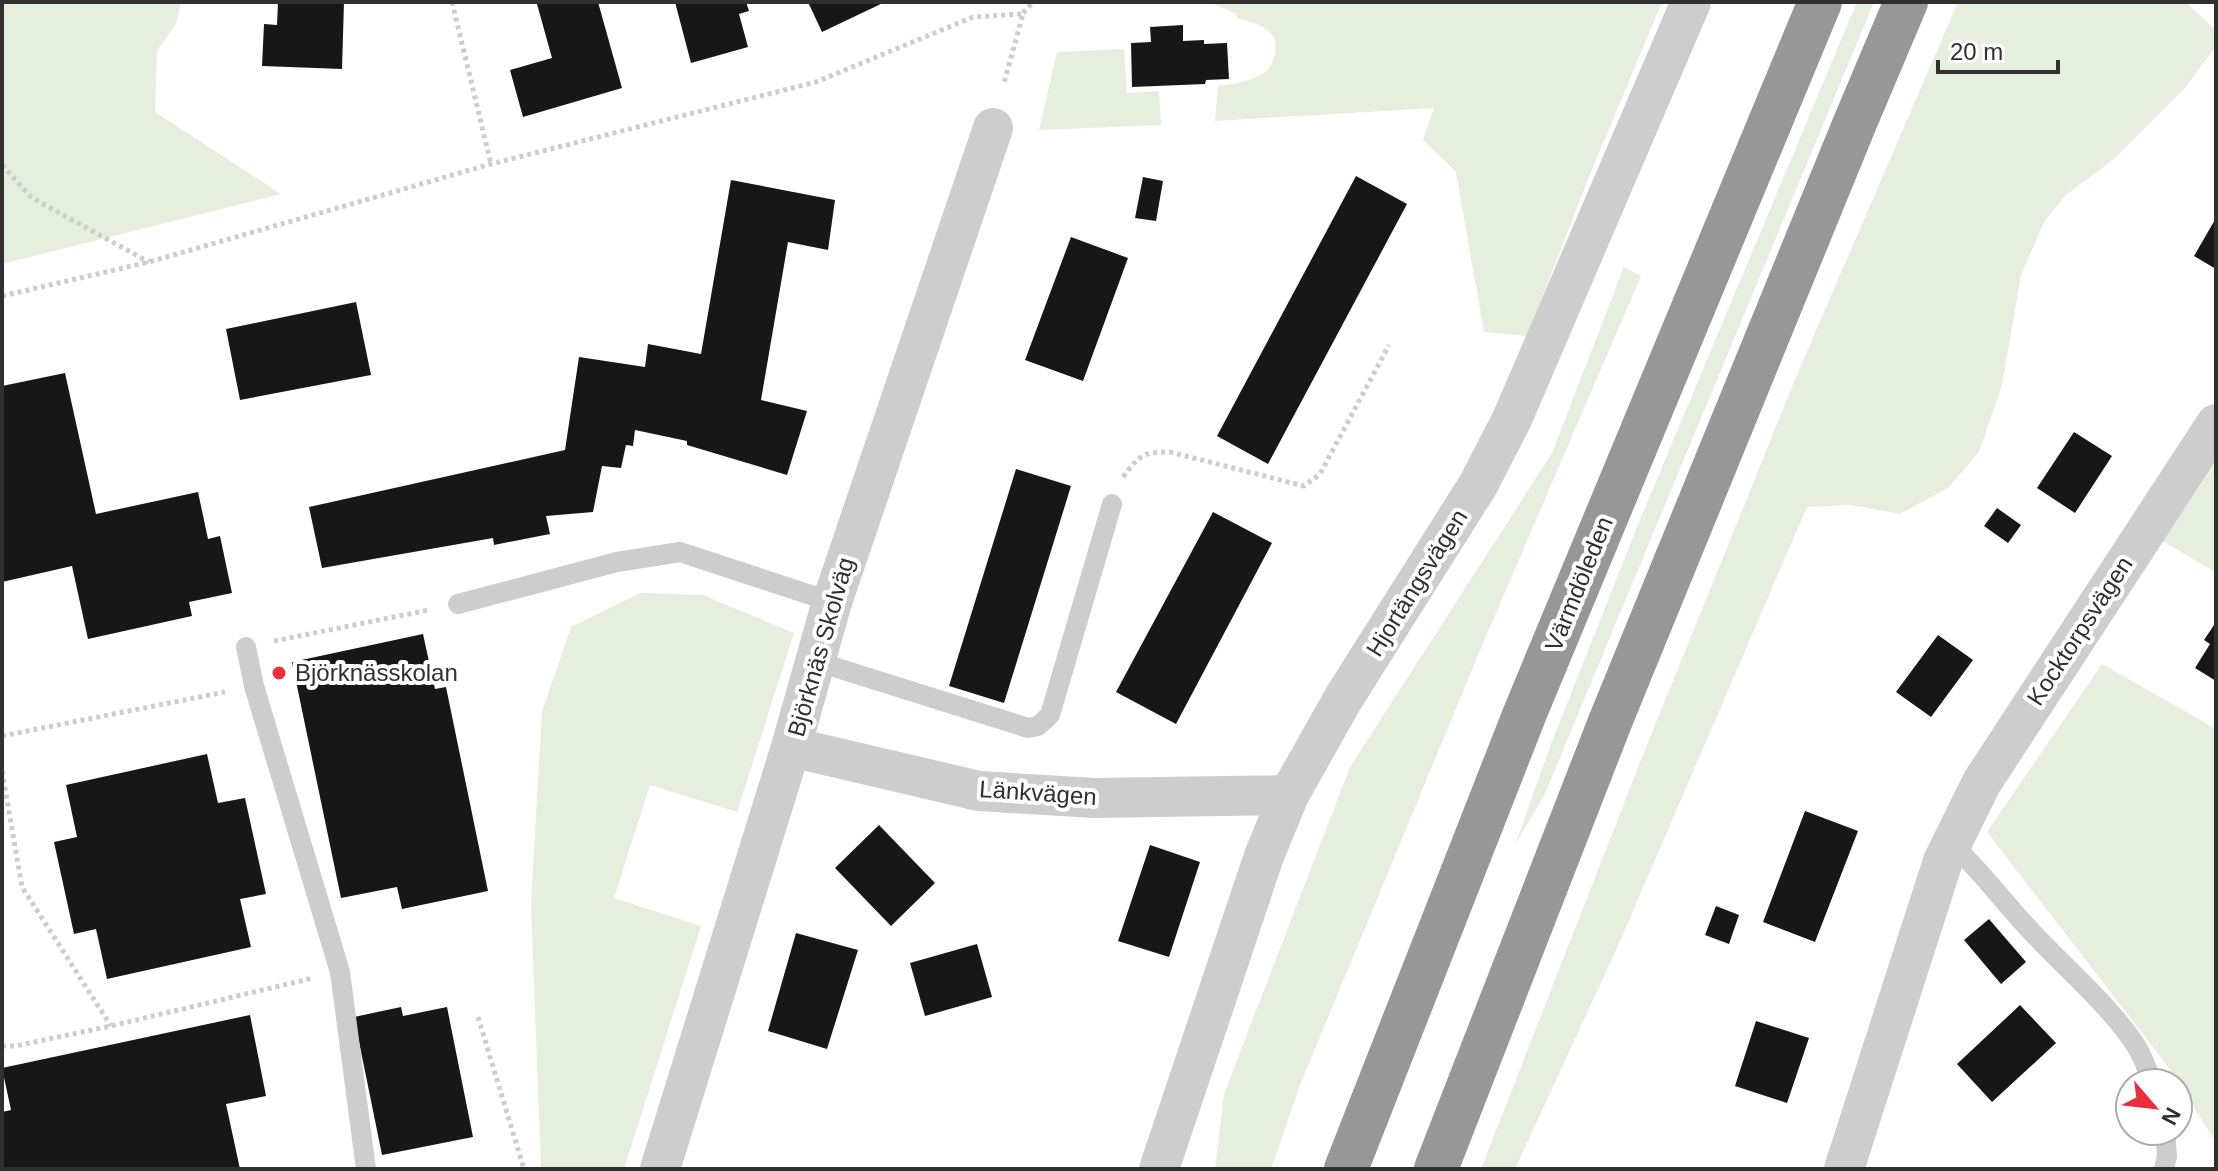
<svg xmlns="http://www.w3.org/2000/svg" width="2218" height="1171" font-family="Helvetica,sans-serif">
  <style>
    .green { fill: #e6eede }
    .building { fill: #171717 }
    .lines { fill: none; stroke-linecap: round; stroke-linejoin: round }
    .path { stroke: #cdcdcd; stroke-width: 5; stroke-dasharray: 4 4; stroke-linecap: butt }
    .lane { stroke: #cdcdcd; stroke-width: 20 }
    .street { stroke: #cdcdcd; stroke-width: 40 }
    .highway { stroke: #979797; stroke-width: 44 }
    .poi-dot { fill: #ec2d3c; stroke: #fff; stroke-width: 3 }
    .labels { text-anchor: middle; stroke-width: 8; stroke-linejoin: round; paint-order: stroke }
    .street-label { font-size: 24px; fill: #303030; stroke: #fff }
    .poi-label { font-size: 24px; fill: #303030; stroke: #fff; text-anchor: start }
  </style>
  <rect width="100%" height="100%" fill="#fff"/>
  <path class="green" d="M2,2H181L177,22L157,51L155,112L281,194L2,264Z
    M1209,2H1662L1589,177L1527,336L1484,332L1456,172L1423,140L1434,108L1215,121L1218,86C1233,84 1249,82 1262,74C1270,69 1273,63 1275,54C1280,30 1258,23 1239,19L1235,13Z
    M1857,2H1874L1544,796L1515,845L1551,744L1639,522Z
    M1958,2H2186L2216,31V46L2186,87L2114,159L2066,195L2044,222L2021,275L2002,385L1979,452L1948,488L1900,514L1850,505L1807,507L1617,948L1515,1169H1481L1641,760L1799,370Z
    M1124,49L1127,93L1159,91L1161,125L1039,130L1057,52Z
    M1624,267L1641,276L1486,636L1300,1085L1271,1169H1215L1224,1094L1350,767L1552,453Z
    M2216,462V573L2163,541Z
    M640,593L703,595L794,633L737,812L650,785L614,898L701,926L624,1169H541L531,904L542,712L571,627Z
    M2102,664L2216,729V1142L2166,1064L1987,832Z"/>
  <path class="building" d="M278,2H344L342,69L262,66L264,24L277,25Z
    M543,2H598L622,88L523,117L510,70L552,58L537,4Z
    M675,2H746L749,11L739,14L748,47L691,63Z
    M808,2H885L822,32Z
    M1183,25V41L1204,40V44L1227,43L1229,79L1206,80L1205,84L1132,87L1131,43L1151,42L1150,27Z
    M1356,176L1407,204L1268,464L1217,436Z
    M1143,177L1163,181L1156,221L1135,218Z
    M731,180L835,200L828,250L788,242L761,400L807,411L787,475L687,445V441L635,430L633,446L626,445L621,468L602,466L593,512L546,516L550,534L494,545L493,538L322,568L309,507L565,450L579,357L645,367L648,344L701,354Z
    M2216,218V269L2194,256Z
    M1071,237L1128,258L1083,381L1025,360Z
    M356,302L371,375L240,400L226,329Z
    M65,373L96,514L198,492L208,539L220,536L232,593L189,602L192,616L88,639L72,566L2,582V386Z
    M2074,432L2112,456L2075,513L2037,488Z
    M1016,469L1071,486L1004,703L949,686Z
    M1997,508L2021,525L2008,543L1984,526Z
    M1213,512L1272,543L1176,724L1116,692Z
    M2216,622V681L2195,668L2210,644L2204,640Z
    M423,634L435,689L446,687L488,891L402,909L397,887L341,898L292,662Z
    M1938,635L1973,660L1931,717L1896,692Z
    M207,754L218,803L245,798L266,894L240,899L251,947L107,979L96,929L74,934L54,842L77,837L66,785Z
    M1805,811L1858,831L1815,942L1763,922Z
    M879,825L935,883L891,926L835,868Z
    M1150,845L1200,862L1169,957L1118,941Z
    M1716,906L1739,915L1729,944L1705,935Z
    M1989,919L2026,962L2001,984L1964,940Z
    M796,933L858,950L827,1049L768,1031Z
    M977,944L992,997L925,1016L910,963Z
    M2020,1005L2056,1043L1992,1102L1957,1064Z
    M401,1007L403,1016L447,1007L473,1137L382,1155L354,1017Z
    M250,1015L266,1096L226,1104L240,1169H2V1112L11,1110L2,1068Z
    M1756,1021L1809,1038L1787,1103L1735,1086Z"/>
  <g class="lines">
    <path class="path" d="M452,2L491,164
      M1023,13L1033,2
      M2,165L32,198L149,262
      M2,296L149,262L491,164L816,82L973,17L1023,14L1004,83
      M1123,477C1140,455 1142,452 1170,452L1304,486L1320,474L1389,345
      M274,641L429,610
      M2,736L225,692
      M2,771L22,887L111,1026
      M478,1017L524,1169
      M2,1046H15L111,1026L313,978"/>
    <path class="lane" d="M458,604L617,562L680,552L832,602
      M246,647L254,686L340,972L366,1169
      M815,661L1028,728L1038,726L1050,715L1112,504
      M1951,843C1980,870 2003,901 2030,930C2063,966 2113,1008 2138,1049C2144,1060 2148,1072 2153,1083
      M2164,1169L2167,1156L2165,1131"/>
    <path class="street" d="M791,747L979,791L1094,798L1289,795
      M660,1169L791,747L832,602L993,128
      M1159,1169L1264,856L1289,795L1343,699L1478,485L1512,419L1691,2
      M1844,1169L1943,861L1982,782L2216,424"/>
    <path class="highway" d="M1346,1169L1525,713L1820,2
      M1436,1169L1610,722L1854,125L1906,2"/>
  </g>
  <circle class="poi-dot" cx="279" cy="673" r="8"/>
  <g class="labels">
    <g class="street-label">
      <text transform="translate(1417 583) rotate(-58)" y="8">Hjortängsvägen</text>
      <text transform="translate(1579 584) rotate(-68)" y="8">Värmdöleden</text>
      <text transform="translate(2080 631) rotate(-57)" y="8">Kocktorpsvägen</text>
      <text transform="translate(821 647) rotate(-74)" y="8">Björknäs Skolväg</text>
      <text transform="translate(1038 793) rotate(4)" y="8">Länkvägen</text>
    </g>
    <g class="poi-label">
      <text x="295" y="681">Björknässkolan</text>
    </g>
  </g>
  <rect width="2218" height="1171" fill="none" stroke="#303030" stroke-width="8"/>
  <g transform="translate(2154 1107) rotate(118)"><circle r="38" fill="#ffffff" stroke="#acacac" stroke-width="2"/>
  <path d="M0-6L14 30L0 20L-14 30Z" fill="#ec2d3c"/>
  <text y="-12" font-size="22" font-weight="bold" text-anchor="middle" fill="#303030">N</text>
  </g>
  <path d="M1938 60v12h120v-12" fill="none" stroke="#303030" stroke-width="4"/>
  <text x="1950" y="60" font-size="24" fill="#303030" stroke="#ffffff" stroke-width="6" paint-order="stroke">20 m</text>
</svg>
